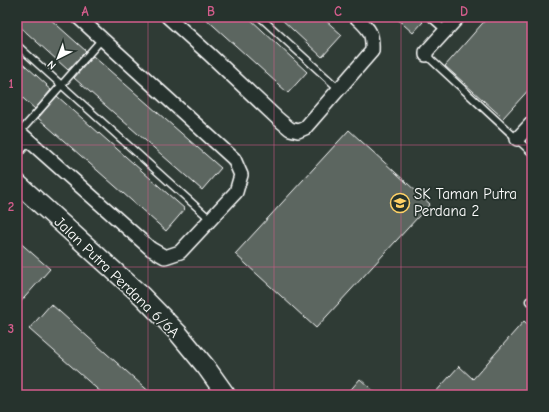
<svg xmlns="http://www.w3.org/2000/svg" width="549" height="412" font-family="'Comic Neue',sans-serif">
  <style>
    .building { fill: #5b6661; stroke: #fff }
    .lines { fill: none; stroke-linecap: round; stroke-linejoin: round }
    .lane-casing { stroke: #fff; stroke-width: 9 }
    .street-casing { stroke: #fff; stroke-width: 16 }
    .secondary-casing { stroke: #fff; stroke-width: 21 }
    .lane { stroke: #26332d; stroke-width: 6 }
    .street { stroke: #26332d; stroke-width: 13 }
    .secondary { stroke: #26332d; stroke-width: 18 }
    .grid { fill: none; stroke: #d45d8c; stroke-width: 1; stroke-opacity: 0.55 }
    .labels { text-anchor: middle; stroke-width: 3.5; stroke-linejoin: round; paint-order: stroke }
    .poi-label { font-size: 15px; fill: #fff; stroke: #26332d; text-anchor: start }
    .street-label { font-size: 15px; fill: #fff; stroke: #26332d }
    .neatline { fill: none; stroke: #d45d8c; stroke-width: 1.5 }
    .grid-label { font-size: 13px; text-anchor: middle; font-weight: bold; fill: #d45d8c }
  </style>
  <rect width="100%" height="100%" fill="#2f3b35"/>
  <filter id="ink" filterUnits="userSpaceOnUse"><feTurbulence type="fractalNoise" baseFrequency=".025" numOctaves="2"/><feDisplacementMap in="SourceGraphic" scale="8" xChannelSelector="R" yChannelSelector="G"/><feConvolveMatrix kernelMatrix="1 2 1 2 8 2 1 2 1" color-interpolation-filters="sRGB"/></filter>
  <g filter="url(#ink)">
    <path class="building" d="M17,17H48L86,51L68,70L17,24Z
      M204,17H248L307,72L288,93Z
      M279,17H322L342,35L322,57Z
      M395,17H418L423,22L413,33Z
      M488,17H532V86L503,118L445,66Z
      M93,56L221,168L202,190L74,78Z
      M17,58L47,85L46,86L51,90L35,109L17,93Z
      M57,96L185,209L166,231L38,118Z
      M349,130L430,204L316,328L235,254Z
      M17,240L50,269L17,306Z
      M51,304L153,395H104L29,329Z
      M524,321L532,328V387L525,395H433L459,366L473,379Z
      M360,379L378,395H346Z"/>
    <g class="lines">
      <g class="lane-casing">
        <path id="lane" d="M260,17L339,89
          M430,17L446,31
          M17,45L210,219
          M426,55L532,153
          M20,132L102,39
          M529,301H532"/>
      </g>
      <g class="street-casing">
        <path id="street" d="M168,17L209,54L277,118L290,129L298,131L305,128L372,51C373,32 369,29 356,17
          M426,55V52L458,17
          M17,130L151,249L165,257L180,252L236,192L241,175L234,159L78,17
          M517,139L532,123
          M17,150L27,139"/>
      </g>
      <g class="secondary-casing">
        <path id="secondary" d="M17,183L142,296L178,333L206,367L226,395"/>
      </g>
      <use href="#lane" class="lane"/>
      <use href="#street" class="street"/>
      <use href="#secondary" class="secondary"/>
    </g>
  </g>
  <path class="grid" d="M148,17V395M274,17V395M401,17V395M17,145H532M17,267H532"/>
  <defs>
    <g id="school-ring" transform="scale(1)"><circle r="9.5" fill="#26332d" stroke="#ffd166" stroke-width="1.5"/><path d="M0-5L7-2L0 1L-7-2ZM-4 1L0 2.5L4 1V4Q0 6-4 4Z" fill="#ffd166"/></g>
  </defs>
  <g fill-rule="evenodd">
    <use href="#school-ring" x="400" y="203"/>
  </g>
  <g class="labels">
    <g class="poi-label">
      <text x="414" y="199">SK Taman Putra<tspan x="414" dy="17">Perdana 2</tspan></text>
    </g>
    <g class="street-label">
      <text transform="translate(117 277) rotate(44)" y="5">Jalan Putra Perdana 6/6A</text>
    </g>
  </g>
  <rect width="549" height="412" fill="none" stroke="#26332d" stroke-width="44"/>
  <g transform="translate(58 58) rotate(222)" stroke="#26332d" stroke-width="3" paint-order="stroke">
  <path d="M0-3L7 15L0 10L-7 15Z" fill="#ffffff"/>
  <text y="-6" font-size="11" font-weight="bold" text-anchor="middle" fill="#ffffff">N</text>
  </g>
  <rect x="22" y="22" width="505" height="368" class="neatline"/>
  <g class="grid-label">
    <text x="85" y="16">A</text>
    <text x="211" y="16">B</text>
    <text x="338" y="16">C</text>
    <text x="464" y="16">D</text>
    <text x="11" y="88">1</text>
    <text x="11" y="211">2</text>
    <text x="11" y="333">3</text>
  </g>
</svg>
